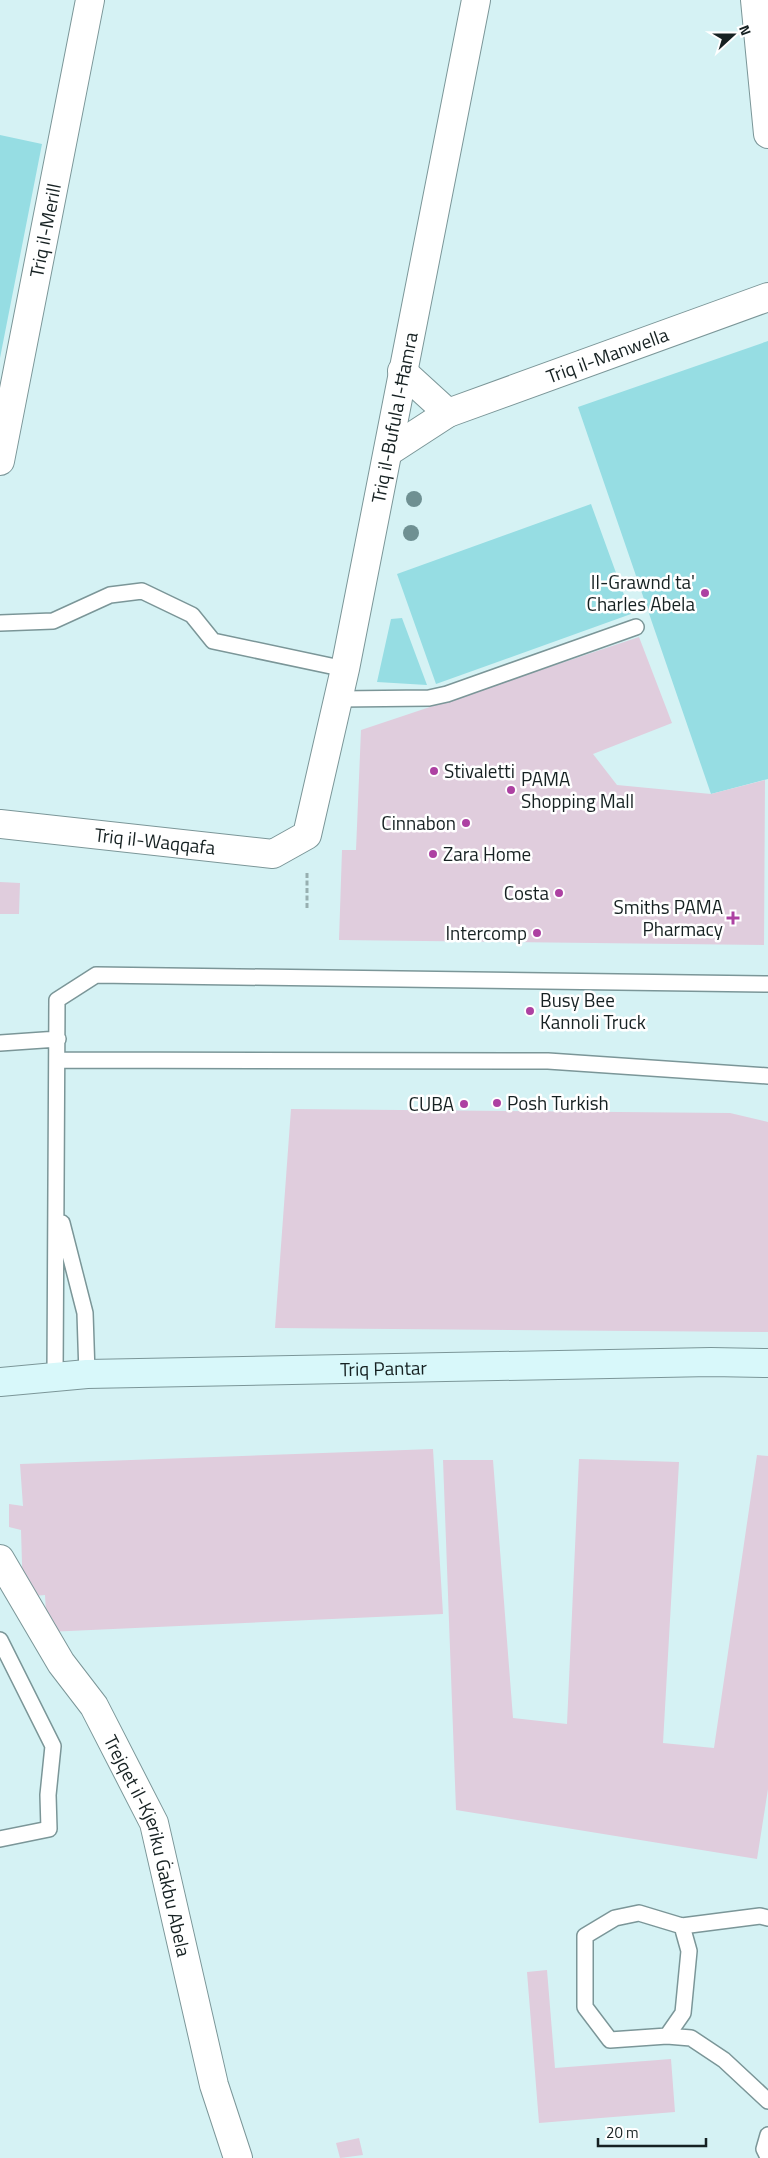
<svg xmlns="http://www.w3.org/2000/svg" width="768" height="2158" font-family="'Titillium Web',sans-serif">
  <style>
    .green { fill: #96dde3 }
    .building { fill: #e0cddd }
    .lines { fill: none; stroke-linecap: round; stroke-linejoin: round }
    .lane-casing { stroke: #7b9698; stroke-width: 18 }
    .street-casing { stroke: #7b9698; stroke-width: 30 }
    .secondary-casing { stroke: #7b9698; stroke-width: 30 }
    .path { stroke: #97afb0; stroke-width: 3; stroke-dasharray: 5 2.5; stroke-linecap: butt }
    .lane { stroke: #fff; stroke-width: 15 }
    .street { stroke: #fff; stroke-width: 28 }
    .secondary { stroke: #d8f8fa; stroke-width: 28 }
    .tree { fill: #6f9092 }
    .poi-dot { fill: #ad41a2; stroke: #fff; stroke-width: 2 }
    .labels { text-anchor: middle; stroke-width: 5; stroke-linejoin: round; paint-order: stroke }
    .street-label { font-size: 19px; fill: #162122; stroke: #fff }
    .poi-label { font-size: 19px; fill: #162122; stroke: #fff; text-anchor: end }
  </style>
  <rect width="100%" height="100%" fill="#d5f2f4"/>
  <path class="green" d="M0,135L42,144L0,358Z
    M768,341V779L711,794L578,407Z
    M591,504L631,614L436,684L397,574Z
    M402,618L427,685L377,682L391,619Z"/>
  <path class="building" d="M639,637L672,723L593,754L617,785L711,794L765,780L764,945L339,940L342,850H356L361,730Z
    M0,882L20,883L19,914H0Z
    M291,1109L730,1113L768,1122V1332L275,1328Z
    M433,1449L443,1614L47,1632L45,1595L23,1597L21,1530L9,1527V1504L23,1506L20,1464Z
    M757,1455L768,1456V1789L757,1859L456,1810L443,1460H493L513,1718L567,1724L579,1459L679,1462L663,1743L714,1748Z
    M547,1970L555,2068L671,2059L675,2112L539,2123L527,1972Z
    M359,2138L363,2155L340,2158L336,2143Z"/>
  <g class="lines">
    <g class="lane-casing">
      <path id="lane" d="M0,623L53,621L110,595L142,591L192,615L213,641L345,669
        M339,699L429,698L447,694L636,627
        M0,1043L58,1039
        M57,1060L548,1061L768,1076
        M62,1223L85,1313L87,1374
        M55,1376L57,1000L96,975L768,984
        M0,1640L53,1746L48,1795L49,1829L0,1839
        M682,1926L760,1916L768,1918
        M667,2036L683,2013L689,1951L682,1926L639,1913L615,1918L585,1936V2007L610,2040L667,2036L691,2038L724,2060L768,2101
        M768,2135L764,2149L768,2157"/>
    </g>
    <g class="street-casing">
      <g id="street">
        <path d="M755,0L768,134"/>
        <path d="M402,371L448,413"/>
        <path id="s1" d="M388,452L448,413L768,297"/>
        <path id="s2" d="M0,461L90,0"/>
        <path id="s3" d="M0,824L273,854L307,835L345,669L476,0"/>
        <path id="s4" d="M0,1559L61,1663L94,1706L154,1823L214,2085L238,2158"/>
      </g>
    </g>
    <g class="secondary-casing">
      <g id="secondary">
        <path id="s5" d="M0,1382L87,1374L711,1362L768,1363"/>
      </g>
    </g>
    <path class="path" d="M307,873V910"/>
    <use href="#lane" class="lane"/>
    <use href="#street" class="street"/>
    <use href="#secondary" class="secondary"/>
  </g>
  <g class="tree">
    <circle cx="414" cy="499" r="8"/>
    <circle cx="411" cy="533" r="8"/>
  </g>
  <g class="poi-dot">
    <circle cx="705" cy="593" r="5"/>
    <circle cx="434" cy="771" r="5"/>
    <circle cx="511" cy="790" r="5"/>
    <circle cx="466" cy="823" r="5"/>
    <circle cx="433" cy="854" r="5"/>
    <circle cx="559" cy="893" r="5"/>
    <path d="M730.5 910.5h5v5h5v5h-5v5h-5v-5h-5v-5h5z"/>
    <circle cx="537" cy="933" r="5"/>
    <circle cx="530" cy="1011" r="5"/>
    <circle cx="497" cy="1103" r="5"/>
    <circle cx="464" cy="1104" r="5"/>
  </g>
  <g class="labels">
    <g class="street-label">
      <text dy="7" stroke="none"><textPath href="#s2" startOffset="235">Triq il-Merill</textPath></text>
      <text dy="7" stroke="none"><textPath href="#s1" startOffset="241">Triq il-Manwella</textPath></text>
      <text dy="7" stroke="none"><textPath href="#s3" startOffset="740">Triq il-Bufula l-Ħamra</textPath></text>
      <text dy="7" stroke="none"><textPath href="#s3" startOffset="156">Triq il-Waqqafa</textPath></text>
      <text dy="7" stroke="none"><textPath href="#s5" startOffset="384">Triq Pantar</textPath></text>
      <text dy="7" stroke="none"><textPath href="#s4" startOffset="326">Trejqet il-Kjeriku Ġakbu Abela</textPath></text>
    </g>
    <g class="poi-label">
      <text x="695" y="589">Il-Grawnd ta'<tspan x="695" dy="22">Charles Abela</tspan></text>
      <text x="444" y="778" text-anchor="start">Stivaletti</text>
      <text x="521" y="786" text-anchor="start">PAMA<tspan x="521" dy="22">Shopping Mall</tspan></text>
      <text x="456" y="830">Cinnabon</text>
      <text x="443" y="861" text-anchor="start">Zara Home</text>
      <text x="549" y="900">Costa</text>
      <text x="723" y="914">Smiths PAMA<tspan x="723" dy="22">Pharmacy</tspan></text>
      <text x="527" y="940">Intercomp</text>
      <text x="540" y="1007" text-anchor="start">Busy Bee<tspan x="540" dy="22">Kannoli Truck</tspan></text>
      <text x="507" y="1110" text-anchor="start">Posh Turkish</text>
      <text x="454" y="1111">CUBA</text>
    </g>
  </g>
  <g transform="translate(733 35) rotate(69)" stroke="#ffffff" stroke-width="4" paint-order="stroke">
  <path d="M0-4L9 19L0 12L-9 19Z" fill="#162122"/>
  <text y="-8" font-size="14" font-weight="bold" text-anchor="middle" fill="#162122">N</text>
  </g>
  <path d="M598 2138v8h108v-8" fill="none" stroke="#162122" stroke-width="2.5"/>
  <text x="606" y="2138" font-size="15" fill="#162122" stroke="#ffffff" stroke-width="4" paint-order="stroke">20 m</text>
</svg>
